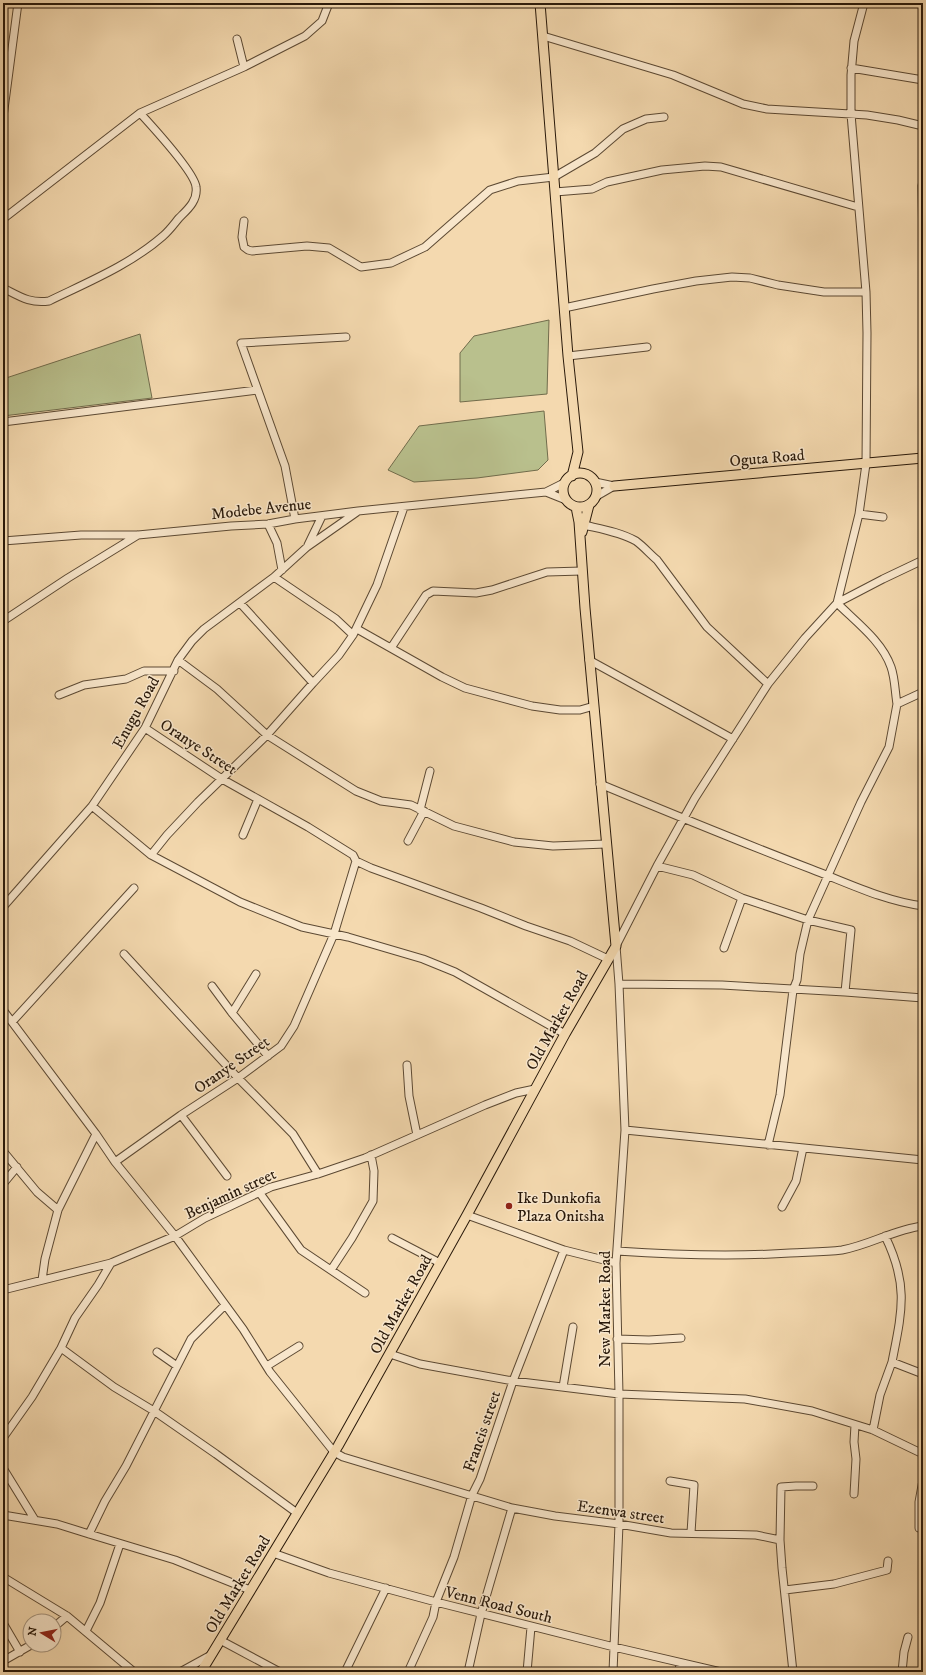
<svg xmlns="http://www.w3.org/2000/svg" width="926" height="1675" font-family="'IM FELL DW Pica',serif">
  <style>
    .green { fill: #b9c08d; stroke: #716c4c }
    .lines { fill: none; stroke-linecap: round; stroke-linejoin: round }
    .minor-casing { stroke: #5c4933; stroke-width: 9 }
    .major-casing { stroke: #29190a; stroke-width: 11 }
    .minor { stroke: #f8e6cb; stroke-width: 7 }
    .major { stroke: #f4d9af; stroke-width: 9 }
    .poi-dot { fill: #8f2418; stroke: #f8e6cb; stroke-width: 1.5 }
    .labels { text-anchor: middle; stroke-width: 3; stroke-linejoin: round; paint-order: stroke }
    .street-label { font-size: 16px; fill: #29190a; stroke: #f8e6cb }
    .poi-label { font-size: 16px; fill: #29190a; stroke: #f8e6cb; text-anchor: start }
  </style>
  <rect width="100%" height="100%" fill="#f4d9af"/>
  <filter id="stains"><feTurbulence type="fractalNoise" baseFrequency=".005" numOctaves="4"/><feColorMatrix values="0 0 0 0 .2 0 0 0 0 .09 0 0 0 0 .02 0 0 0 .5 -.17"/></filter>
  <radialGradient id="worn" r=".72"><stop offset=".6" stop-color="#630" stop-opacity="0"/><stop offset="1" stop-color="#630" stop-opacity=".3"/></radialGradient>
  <path class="green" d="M549,320L547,394L460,402V353L474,336Z
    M140,334L152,398L3,416V379Z
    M544,411L548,460L538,470L477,478L414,482L388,470L419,426Z"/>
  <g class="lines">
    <g class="minor-casing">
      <path id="minor" d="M919,3L923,6
        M543,36L673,75L743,104L767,109L867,115L898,120L923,126
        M237,39L244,67
        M851,68L923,80
        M3,117L18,3
        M923,181L922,186L923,251
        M555,192L592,189L607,182L662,170L705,166L721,167L858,207
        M3,219L140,113L244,67L305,36L322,21L329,3
        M244,221L242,237L244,247L248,250L252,251L307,246L329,248L361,267L391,263L425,247L490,190L518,181L554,177L595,153L623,129L646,119L664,117
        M3,288C19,296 30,304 49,301C88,282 130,265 163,236C169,231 174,224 179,218C187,210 198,201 196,187C195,173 151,125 140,113
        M564,308L653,289L696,281L732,277L750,278L778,285L824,292H866
        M568,356L647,347
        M3,422L257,390
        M595,482L614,486
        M546,492L566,500
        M595,497L614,486
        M859,514L883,517
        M295,519L285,466L241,343L346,337
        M268,524L277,543L282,570
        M584,525C601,529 620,532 636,541C643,546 650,554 657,560L707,627L768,684
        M3,541L81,535H137
        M308,545L322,516
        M274,577L336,619L353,635
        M240,603L313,683
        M3,621L68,578L138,535L231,526L268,524L295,519L358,511L546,492L564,483
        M357,629L442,677L465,688L532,706L560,710H580L594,706
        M391,648L426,595L433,591L476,593L492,590L547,572L582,571
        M178,660L217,689L267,735L356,791L381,801L411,805L454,826L514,842L553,846L606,844
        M589,660L733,739
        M59,695L84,685L126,679L144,671H174
        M897,704C895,692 895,678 891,667C882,641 856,622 837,603L883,579L923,560
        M600,784C670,813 740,842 811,869C848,883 884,901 923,906
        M92,806L151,855L240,902L302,927L348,937L423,959L455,972L565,1034
        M420,810L430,771
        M243,835L258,799
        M408,841L424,811
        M151,855L167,835L198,802L267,735L313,683L339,655L353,635L377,585L404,507
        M356,861L371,868L481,908L526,926L570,941L608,959
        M657,866L693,875L742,898L808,920L851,930L845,992
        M3,907L92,806L145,728L178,660L192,641L204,629L274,577L307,547L357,512
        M724,948L742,898
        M124,954L238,1078L293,1134L318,1174
        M619,984L722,985L845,992L923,998
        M212,986L232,1013L268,1056
        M3,1010L96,1134L115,1162L175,1236L243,1329L270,1372L334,1452L343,1457L512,1508L555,1516L619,1524L671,1533L756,1535L780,1540L782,1568L793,1672
        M232,1013L256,974
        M12,1022L134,888
        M407,1065L409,1096L417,1135
        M181,1115L227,1176
        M625,1130L923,1160
        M768,1145L780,1095L793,990L797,980L800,954L808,920L861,802L889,747L897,704L923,692
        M3,1151L37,1192L58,1210
        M115,1162L181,1115L238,1078L281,1046L294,1026L334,934L356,861L353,855L308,827L222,779L145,728
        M3,1184L17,1167
        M259,1192L301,1250L365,1293
        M782,1207L796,1181L803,1148
        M467,1215L564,1250
        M885,1236C909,1285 902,1311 892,1362
        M392,1238L440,1263
        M617,1251C675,1255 732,1257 790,1253C807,1252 825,1252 842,1250C870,1245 895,1229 923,1226
        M331,1270L352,1238L373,1201L374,1171L371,1155
        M42,1280L45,1259L58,1210L96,1134
        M3,1290L111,1263L175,1236L205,1218L271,1187L318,1174L365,1158L485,1105L516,1093L535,1089
        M617,1339L649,1340L681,1338
        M61,1348L114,1387L154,1411L216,1454L297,1513
        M157,1352L177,1366
        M390,1354L420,1364L513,1381L619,1394L745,1399L812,1411L873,1430L923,1454
        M267,1366L299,1346
        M563,1387L573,1327
        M873,1430L880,1395L892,1362L923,1374
        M3,1438L32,1397L61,1348L75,1318L98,1285L111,1263
        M3,1468L35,1520
        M670,1481L694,1485L691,1533
        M854,1494L856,1459L854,1442L855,1425
        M3,1515L57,1524L89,1534L175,1560L250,1590
        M919,1528V1502L923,1480
        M89,1534L105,1501L126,1466L191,1339L225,1305
        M780,1540L781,1487L796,1486H813
        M273,1553L329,1573L436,1602L614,1647L721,1672
        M3,1577L67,1616L134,1672
        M785,1590L834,1584L887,1570L888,1561
        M3,1623L20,1652
        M54,1627L67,1616
        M86,1631L100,1603L120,1544
        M220,1640L280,1672
        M3,1661L31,1645
        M180,1672L211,1655
        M345,1672L386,1588
        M408,1672L433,1617L436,1602L454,1557L472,1495L480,1479L513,1381L564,1250L616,1263
        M468,1672L481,1614L512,1508
        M527,1672L531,1627
        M613,1672L619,1524V1394L616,1263L625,1130L619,984L616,946L657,866L695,798L768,684L805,638L837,603L859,514L866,464L867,333L866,292L851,114V75L854,41L864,3
        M679,1672L680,1663
        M902,1672L904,1652L908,1637"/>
    </g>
    <g class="major-casing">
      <path id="major" d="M540,3L568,356L578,452L572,476
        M563 490a17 17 0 1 1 34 0a17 17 0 1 1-34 0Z
        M614,486L923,458
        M582,532L589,505
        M201,1672L338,1446L467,1215L565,1034L616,946L585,608L579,522L576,507"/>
    </g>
    <use href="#minor" class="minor"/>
    <use href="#major" class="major"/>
  </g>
  <circle class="poi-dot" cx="509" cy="1206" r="4"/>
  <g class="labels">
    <g class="street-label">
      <text transform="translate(767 457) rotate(-5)" y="6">Oguta Road</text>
      <text transform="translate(261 508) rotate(-6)" y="6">Modebe Avenue</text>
      <text transform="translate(135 712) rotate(-61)" y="6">Enugu Road</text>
      <text transform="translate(199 746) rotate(33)" y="6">Oranye Street</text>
      <text transform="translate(556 1020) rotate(-61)" y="6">Old Market Road</text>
      <text transform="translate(231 1064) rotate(-35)" y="6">Oranye Street</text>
      <text transform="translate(230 1193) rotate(-25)" y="6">Benjamin street</text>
      <text transform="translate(400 1304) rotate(-61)" y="6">Old Market Road</text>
      <text transform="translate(604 1309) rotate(-90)" y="6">New Market Road</text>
      <text transform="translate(481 1431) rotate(-71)" y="6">Francis street</text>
      <text transform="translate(621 1511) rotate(8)" y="6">Ezenwa street</text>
      <text transform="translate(237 1584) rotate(-59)" y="6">Old Market Road</text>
      <text transform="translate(499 1604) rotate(14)" y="6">Venn Road South</text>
    </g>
    <g class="poi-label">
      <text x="517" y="1203">Ike Dunkofia<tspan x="517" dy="18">Plaza Onitsha</tspan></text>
    </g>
  </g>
  <rect width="926" height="1675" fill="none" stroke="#f4d9af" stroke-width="16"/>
  <rect x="4" y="4" width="918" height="1667" fill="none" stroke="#29190a" stroke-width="2"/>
  <rect x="8" y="8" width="910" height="1659" fill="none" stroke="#29190a"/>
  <g transform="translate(42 1633) rotate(280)"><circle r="19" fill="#f8e6cb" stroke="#a5947e"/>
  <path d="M0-3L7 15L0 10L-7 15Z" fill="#8f2418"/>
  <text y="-6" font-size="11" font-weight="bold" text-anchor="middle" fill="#29190a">N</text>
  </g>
  <rect width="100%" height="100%" filter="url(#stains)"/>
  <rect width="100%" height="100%" fill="url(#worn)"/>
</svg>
